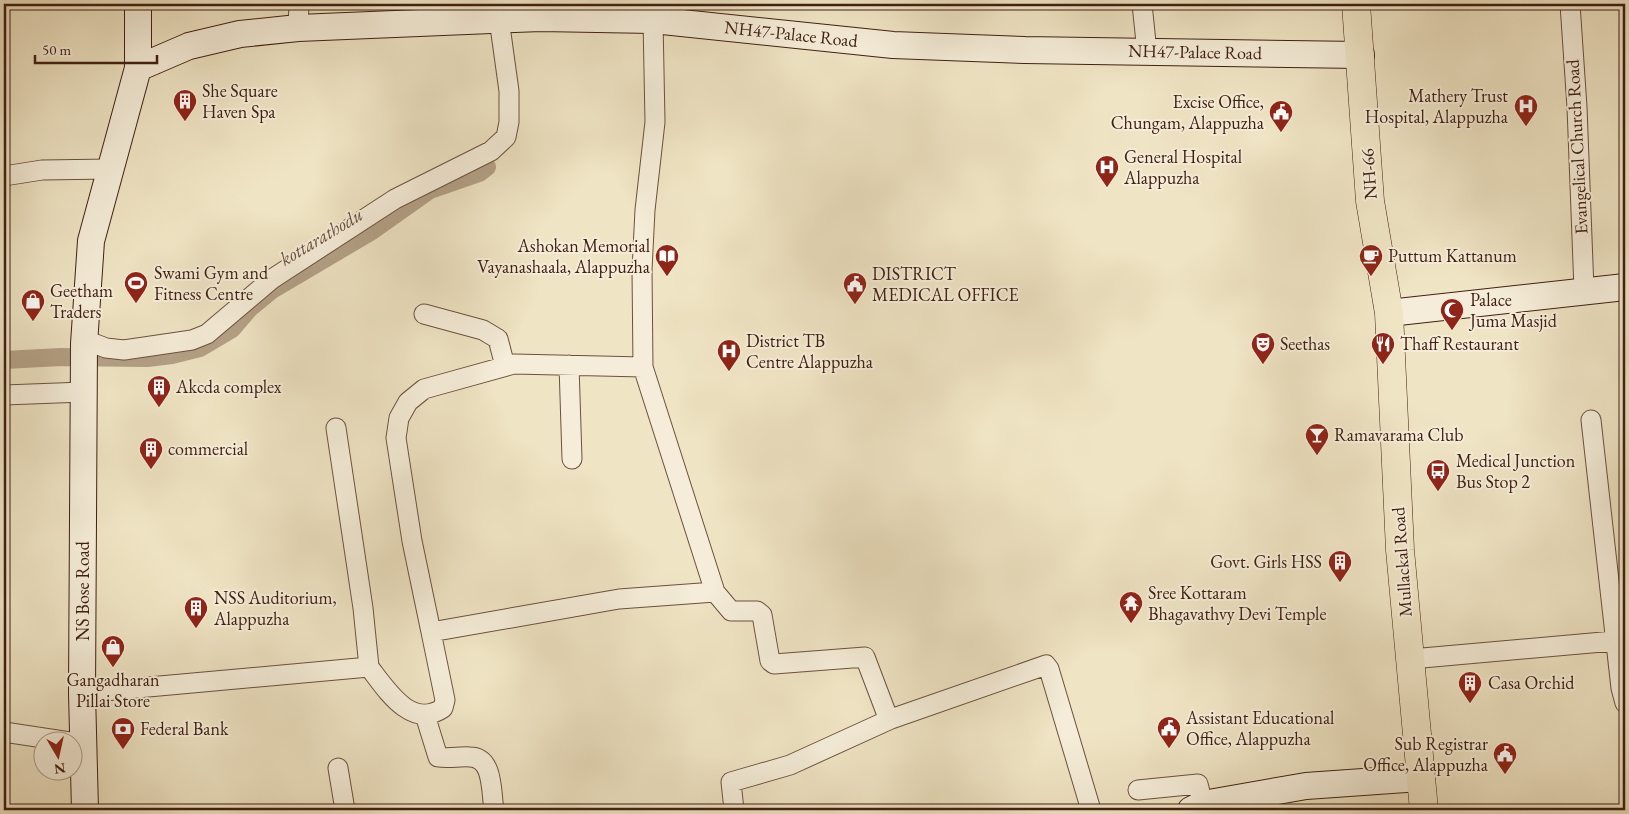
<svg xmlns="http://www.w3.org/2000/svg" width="1629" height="814" font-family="'EB Garamond',serif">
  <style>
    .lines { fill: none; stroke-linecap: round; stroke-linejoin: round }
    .canal { stroke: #b4a187; stroke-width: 18 }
    .minor-casing { stroke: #6c513e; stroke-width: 21 }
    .secondary-casing { stroke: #402012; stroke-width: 28 }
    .primary-casing { stroke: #402012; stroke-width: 29 }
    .minor { stroke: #f5edd9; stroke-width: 19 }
    .secondary { stroke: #f5edd9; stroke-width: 26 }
    .primary { stroke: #efe4c4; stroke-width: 28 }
    .labels { text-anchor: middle; stroke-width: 4; stroke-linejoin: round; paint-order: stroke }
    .street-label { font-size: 18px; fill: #402012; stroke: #f5edd9 }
    .poi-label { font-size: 18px; fill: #402012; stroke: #f5edd9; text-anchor: start }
    .water-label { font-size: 19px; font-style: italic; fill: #694d3b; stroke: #f5edd9 }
  </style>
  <rect width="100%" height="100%" fill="#efe4c4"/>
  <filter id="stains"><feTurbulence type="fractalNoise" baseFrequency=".004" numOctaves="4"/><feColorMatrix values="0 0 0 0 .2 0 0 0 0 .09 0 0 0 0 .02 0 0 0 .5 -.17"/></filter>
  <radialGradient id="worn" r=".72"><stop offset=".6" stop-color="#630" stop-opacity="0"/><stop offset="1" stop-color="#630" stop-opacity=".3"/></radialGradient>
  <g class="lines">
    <path class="canal" d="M4,360L61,357L147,358L172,355L200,348L232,329L250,308L272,290L372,231L430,190L479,173L487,167"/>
    <g class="minor-casing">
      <path id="minor" d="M1142,4L1147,52
        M1570,4L1577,107L1584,290
        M298,28L299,4
        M4,176L42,170L110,169
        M424,314L483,330L498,339L505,366
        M85,340L106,348L124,350L192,340L207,334L272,279L395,199L491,151L506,137L509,122V91L499,19
        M569,365L572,459
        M4,395L84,392
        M1591,420L1621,688L1625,703
        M336,428L363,608L369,667
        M715,592L731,611H757L762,615L770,661L774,664L865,657L887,715L891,719L1046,665L1049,669L1091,810
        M431,632L412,541L396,438L399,418L408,402L424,389L514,364L643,367
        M1411,659L1625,640
        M82,693L369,667C386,689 411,730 443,708L445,700L431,632L619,599L715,592L643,367L642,270L645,210L655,122L653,20
        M425,715L438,757C449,759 460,756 470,757C494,757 491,793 494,810
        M4,732L70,742
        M338,768L345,810
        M1138,790L1198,784L1203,804
        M734,810L731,782L790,765L891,719"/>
    </g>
    <g class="secondary-casing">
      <path id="secondary" d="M138,68L189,46L240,34L298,28L541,18L653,20L893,45L1025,50L1361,55
        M1389,313L1625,287
        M85,810L82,693L84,344L91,241L138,68V4
        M1191,810L1203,804L1306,786L1420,778"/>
    </g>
    <g class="primary-casing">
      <path id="primary" d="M1356,4L1370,201L1389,313L1400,550L1424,810"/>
    </g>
    <use href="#minor" class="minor"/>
    <use href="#secondary" class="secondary"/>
    <use href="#primary" class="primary"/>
  </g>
  <defs>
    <g id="building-pin" transform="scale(1.25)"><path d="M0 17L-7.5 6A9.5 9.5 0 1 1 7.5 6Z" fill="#8f2418" stroke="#f5edd9"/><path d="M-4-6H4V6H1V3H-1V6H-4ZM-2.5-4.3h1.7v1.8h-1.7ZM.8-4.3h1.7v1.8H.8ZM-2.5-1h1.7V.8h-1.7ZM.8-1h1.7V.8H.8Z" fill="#fff"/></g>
    <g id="hospital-pin" transform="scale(1.25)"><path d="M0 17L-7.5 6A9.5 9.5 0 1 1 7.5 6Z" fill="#8f2418" stroke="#f5edd9"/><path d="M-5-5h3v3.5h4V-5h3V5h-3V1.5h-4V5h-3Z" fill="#fff"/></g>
    <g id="civic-pin" transform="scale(1.25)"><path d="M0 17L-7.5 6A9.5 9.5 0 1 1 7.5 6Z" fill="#8f2418" stroke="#f5edd9"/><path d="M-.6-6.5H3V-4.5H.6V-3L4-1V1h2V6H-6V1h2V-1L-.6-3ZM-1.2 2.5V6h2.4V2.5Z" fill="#fff"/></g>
    <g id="library-pin" transform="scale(1.25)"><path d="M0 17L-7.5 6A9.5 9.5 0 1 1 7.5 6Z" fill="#8f2418" stroke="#f5edd9"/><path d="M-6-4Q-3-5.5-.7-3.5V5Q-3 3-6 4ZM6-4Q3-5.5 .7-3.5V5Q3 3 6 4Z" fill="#fff"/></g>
    <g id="cafe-pin" transform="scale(1.25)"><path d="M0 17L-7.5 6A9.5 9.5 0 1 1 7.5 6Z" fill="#8f2418" stroke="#f5edd9"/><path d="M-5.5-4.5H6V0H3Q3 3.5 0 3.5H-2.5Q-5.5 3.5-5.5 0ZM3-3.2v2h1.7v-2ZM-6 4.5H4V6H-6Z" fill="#fff"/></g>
    <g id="stadium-pin" transform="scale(1.25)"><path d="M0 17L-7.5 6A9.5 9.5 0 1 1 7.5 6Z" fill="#8f2418" stroke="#f5edd9"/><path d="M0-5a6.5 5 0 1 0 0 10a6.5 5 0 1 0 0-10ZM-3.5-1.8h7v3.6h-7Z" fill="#fff"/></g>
    <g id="shop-pin" transform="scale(1.25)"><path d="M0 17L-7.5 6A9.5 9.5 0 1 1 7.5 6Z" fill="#8f2418" stroke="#f5edd9"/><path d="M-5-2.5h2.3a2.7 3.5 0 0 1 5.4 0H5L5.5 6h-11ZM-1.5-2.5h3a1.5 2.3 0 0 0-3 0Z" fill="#fff"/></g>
    <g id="mosque-pin" transform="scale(1.25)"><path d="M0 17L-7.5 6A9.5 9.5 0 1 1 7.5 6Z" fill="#8f2418" stroke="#f5edd9"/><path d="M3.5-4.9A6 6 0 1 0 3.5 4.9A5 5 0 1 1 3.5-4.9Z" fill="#fff"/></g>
    <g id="theatre-pin" transform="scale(1.25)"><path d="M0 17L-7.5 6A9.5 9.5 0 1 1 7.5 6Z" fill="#8f2418" stroke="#f5edd9"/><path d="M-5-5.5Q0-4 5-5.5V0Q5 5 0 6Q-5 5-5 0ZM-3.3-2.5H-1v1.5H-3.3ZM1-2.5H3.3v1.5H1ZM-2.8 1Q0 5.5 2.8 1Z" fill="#fff"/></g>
    <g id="restaurant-pin" transform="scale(1.25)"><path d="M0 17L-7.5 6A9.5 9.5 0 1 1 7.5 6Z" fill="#8f2418" stroke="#f5edd9"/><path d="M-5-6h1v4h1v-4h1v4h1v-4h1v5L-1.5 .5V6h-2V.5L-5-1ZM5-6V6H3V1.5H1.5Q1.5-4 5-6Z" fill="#fff"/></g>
    <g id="bar-pin" transform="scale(1.25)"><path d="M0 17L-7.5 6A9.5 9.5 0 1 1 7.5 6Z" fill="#8f2418" stroke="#f5edd9"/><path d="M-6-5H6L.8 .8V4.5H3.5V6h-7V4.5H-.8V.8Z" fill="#fff"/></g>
    <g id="bus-pin" transform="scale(1.25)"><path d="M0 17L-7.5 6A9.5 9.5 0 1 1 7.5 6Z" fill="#8f2418" stroke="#f5edd9"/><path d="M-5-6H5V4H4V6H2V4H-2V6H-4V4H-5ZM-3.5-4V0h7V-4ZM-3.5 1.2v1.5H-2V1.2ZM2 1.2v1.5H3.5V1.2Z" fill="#fff"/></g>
    <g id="temple-pin" transform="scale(1.25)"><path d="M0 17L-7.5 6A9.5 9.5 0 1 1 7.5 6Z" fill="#8f2418" stroke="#f5edd9"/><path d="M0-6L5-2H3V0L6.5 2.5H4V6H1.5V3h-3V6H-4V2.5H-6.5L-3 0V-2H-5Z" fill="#fff"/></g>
    <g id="bank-pin" transform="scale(1.25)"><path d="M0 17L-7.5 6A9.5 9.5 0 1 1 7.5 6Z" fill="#8f2418" stroke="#f5edd9"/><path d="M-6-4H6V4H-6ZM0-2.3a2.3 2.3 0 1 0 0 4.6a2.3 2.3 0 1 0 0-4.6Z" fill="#fff"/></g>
  </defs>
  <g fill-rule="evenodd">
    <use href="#building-pin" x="185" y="101"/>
    <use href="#hospital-pin" x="1526" y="106"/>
    <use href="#civic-pin" x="1281" y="112"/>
    <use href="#hospital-pin" x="1107" y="167"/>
    <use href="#library-pin" x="667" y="256"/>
    <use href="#cafe-pin" x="1371" y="256"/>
    <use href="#stadium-pin" x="136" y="283"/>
    <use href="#civic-pin" x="855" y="284"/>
    <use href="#shop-pin" x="33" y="301"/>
    <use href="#mosque-pin" x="1452" y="310"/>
    <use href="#theatre-pin" x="1263" y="344"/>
    <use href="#restaurant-pin" x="1383" y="344"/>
    <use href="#hospital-pin" x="729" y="351"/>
    <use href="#building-pin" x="159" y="387"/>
    <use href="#bar-pin" x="1317" y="435"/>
    <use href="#building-pin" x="151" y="449"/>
    <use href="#bus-pin" x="1438" y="471"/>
    <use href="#building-pin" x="1340" y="562"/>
    <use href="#temple-pin" x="1131" y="603"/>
    <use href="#building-pin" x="196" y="608"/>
    <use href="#shop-pin" x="113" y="647"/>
    <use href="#building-pin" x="1470" y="683"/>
    <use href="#civic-pin" x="1169" y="728"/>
    <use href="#bank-pin" x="123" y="729"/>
    <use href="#civic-pin" x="1505" y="754"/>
  </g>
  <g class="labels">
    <g class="street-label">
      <text transform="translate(791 34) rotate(6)" y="6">NH47-Palace Road</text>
      <text transform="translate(1195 52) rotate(1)" y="6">NH47-Palace Road</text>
      <text transform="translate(1577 147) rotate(-93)" y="6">Evangelical Church Road</text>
      <text transform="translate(1369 174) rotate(-94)" y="6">NH-66</text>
      <text transform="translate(1402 562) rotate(-94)" y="6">Mullackal Road</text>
      <text transform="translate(83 591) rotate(-90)" y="6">NS Bose Road</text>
    </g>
    <g class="poi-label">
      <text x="202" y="97">She Square<tspan x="202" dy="21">Haven Spa</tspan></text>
      <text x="1508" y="102" text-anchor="end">Mathery Trust<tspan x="1508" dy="21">Hospital, Alappuzha</tspan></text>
      <text x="1264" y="108" text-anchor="end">Excise Office,<tspan x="1264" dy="21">Chungam, Alappuzha</tspan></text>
      <text x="1124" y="163">General Hospital<tspan x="1124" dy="21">Alappuzha</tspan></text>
      <text x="650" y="252" text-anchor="end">Ashokan Memorial<tspan x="650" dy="21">Vayanashaala, Alappuzha</tspan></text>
      <text x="1388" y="262">Puttum Kattanum</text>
      <text x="154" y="279">Swami Gym and<tspan x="154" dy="21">Fitness Centre</tspan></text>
      <text x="872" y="280">DISTRICT<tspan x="872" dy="21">MEDICAL OFFICE</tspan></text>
      <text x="50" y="297">Geetham<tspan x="50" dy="21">Traders</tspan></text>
      <text x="1470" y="306">Palace<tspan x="1470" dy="21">Juma Masjid</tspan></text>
      <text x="746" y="347">District TB<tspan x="746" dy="21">Centre Alappuzha</tspan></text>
      <text x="1280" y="350">Seethas</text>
      <text x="1400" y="350">Thaff Restaurant</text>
      <text x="176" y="393">Akcda complex</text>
      <text x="1334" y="441">Ramavarama Club</text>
      <text x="168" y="455">commercial</text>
      <text x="1456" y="467">Medical Junction<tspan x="1456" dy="21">Bus Stop 2</tspan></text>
      <text x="1322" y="568" text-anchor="end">Govt. Girls HSS</text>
      <text x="1148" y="599">Sree Kottaram<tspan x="1148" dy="21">Bhagavathvy Devi Temple</tspan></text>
      <text x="214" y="604">NSS Auditorium,<tspan x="214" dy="21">Alappuzha</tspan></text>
      <text x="113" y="686" text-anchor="middle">Gangadharan<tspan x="113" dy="21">Pillai Store</tspan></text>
      <text x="1488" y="689">Casa Orchid</text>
      <text x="1186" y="724">Assistant Educational<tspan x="1186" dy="21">Office, Alappuzha</tspan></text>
      <text x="140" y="735">Federal Bank</text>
      <text x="1488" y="750" text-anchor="end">Sub Registrar<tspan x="1488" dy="21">Office, Alappuzha</tspan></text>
    </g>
    <g class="water-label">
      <text transform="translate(321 236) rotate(-31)" y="7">kottarathodu</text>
    </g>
  </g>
  <rect width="1629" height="814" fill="none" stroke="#efe4c4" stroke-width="20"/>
  <rect x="5" y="5" width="1619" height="804" fill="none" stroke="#402012" stroke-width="2.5"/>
  <rect x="10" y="10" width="1609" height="794" fill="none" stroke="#402012"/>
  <g transform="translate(58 756) rotate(171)"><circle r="24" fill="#f5edd9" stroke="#ad9b89"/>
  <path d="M0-4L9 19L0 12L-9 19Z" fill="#8f2418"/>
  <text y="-8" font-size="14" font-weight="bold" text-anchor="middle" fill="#402012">N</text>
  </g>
  <path d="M35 55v8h122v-8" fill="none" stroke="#402012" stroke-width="2.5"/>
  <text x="42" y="55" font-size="15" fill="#402012" stroke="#f5edd9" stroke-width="4" paint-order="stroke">50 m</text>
  <rect width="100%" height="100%" filter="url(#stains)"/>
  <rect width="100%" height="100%" fill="url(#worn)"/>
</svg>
